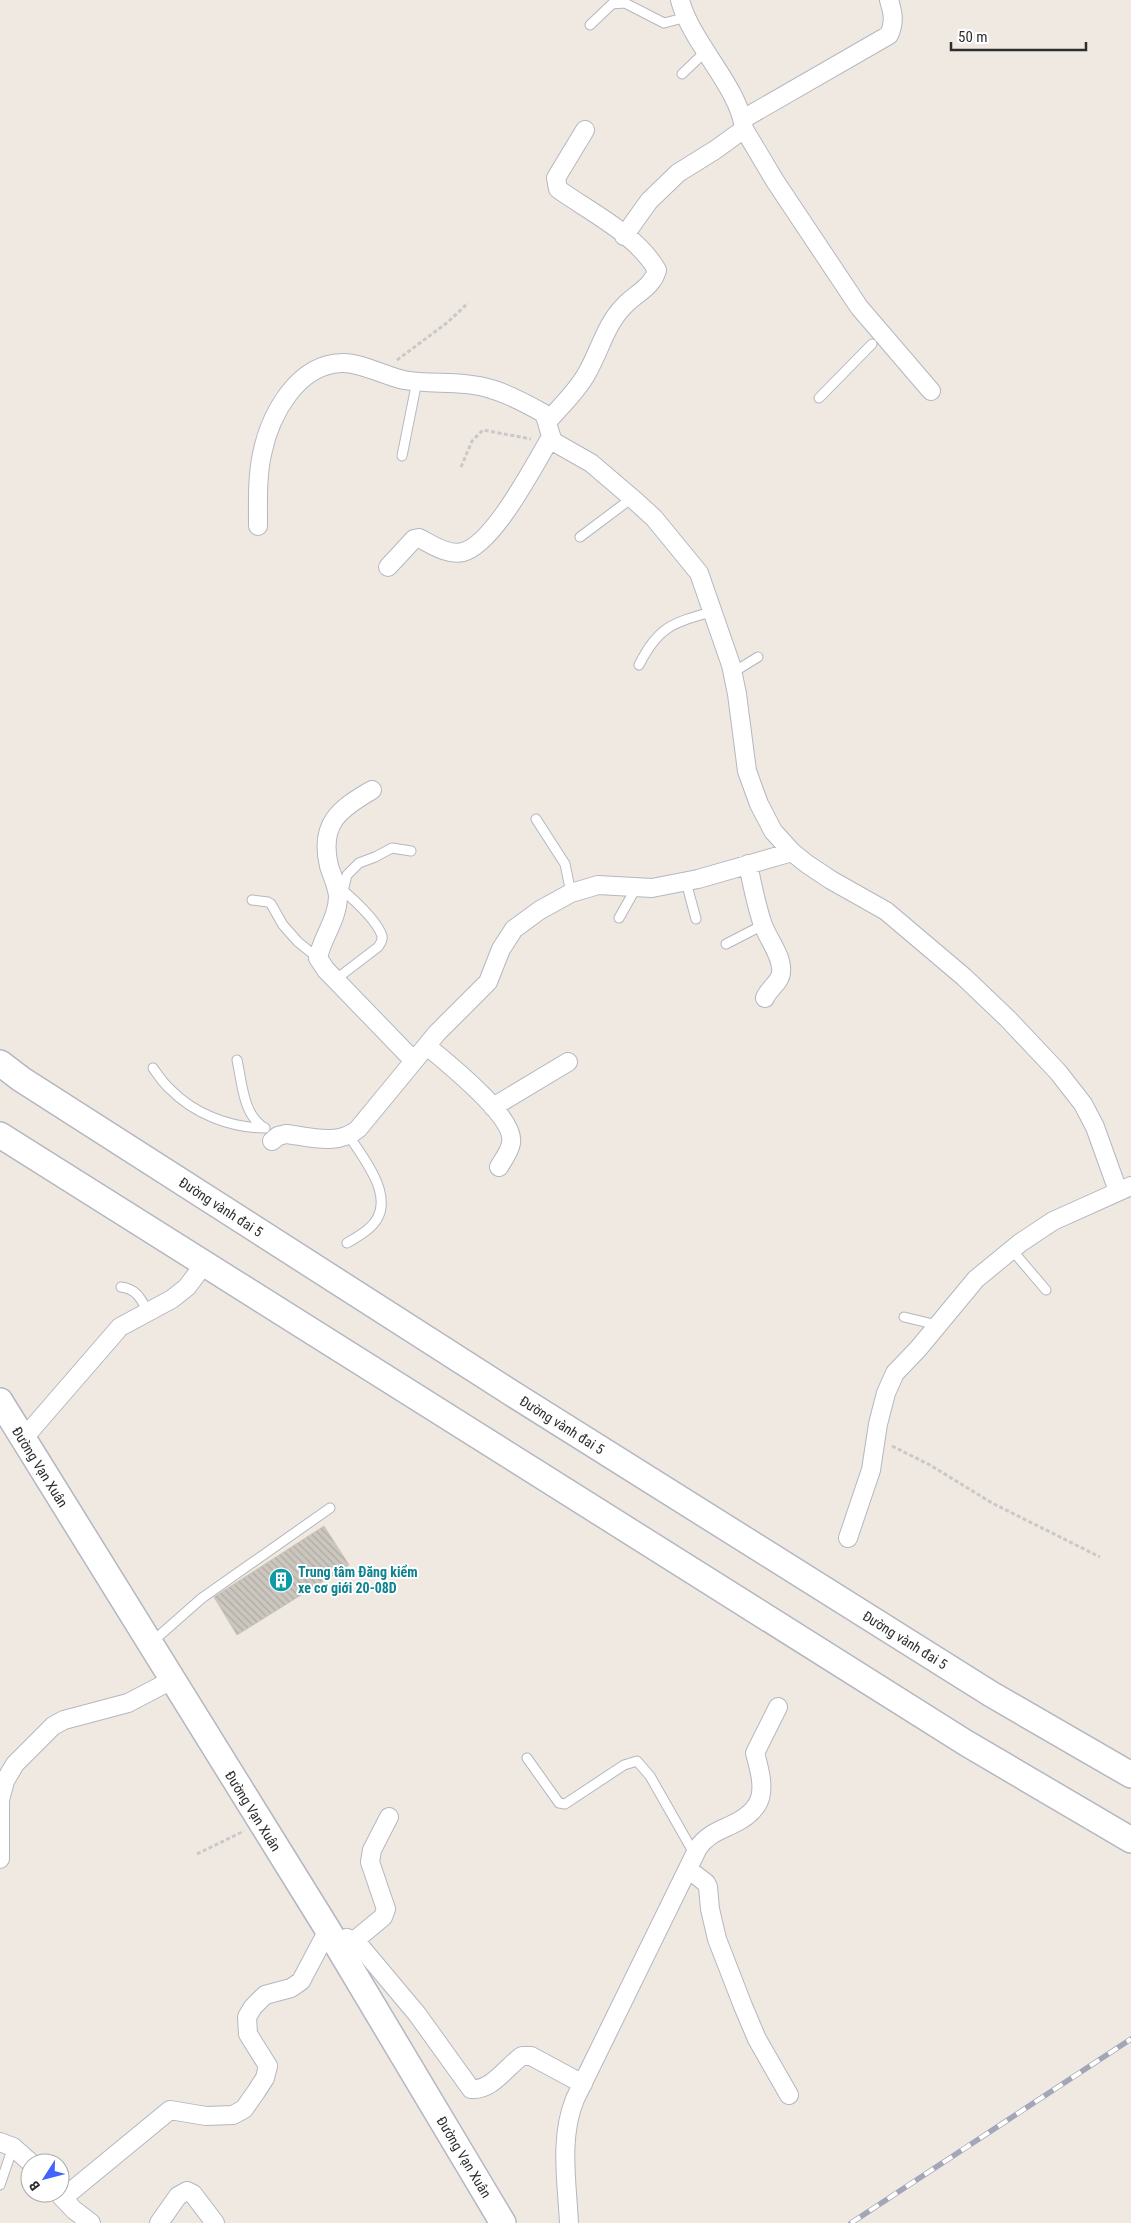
<svg xmlns="http://www.w3.org/2000/svg" width="1131" height="2223" font-family="'Roboto Condensed',sans-serif">
  <style>
    .building { fill: url(#building-back-hatch); stroke: #cbc5ba }
    .lines { fill: none; stroke-linecap: round; stroke-linejoin: round }
    .lane-casing { stroke: #b4b7c1; stroke-width: 11 }
    .street-casing { stroke: #b4b7c1; stroke-width: 20 }
    .secondary-casing { stroke: #b4b7c1; stroke-width: 28 }
    .path { stroke: #c9c9c9; stroke-width: 3; stroke-dasharray: 4 2.5; stroke-linecap: butt }
    .lane { stroke: #fff; stroke-width: 9 }
    .street { stroke: #fff; stroke-width: 18 }
    .secondary { stroke: #fff; stroke-width: 25 }
    .rail-casing { stroke: #a3a6b8; stroke-width: 5.5 }
    .rail { stroke: #fff; stroke-width: 4; stroke-dasharray: 11; stroke-linecap: butt }
    .labels { text-anchor: middle; stroke-width: 4; stroke-linejoin: round; paint-order: stroke }
    .street-label { font-size: 14px; fill: #2e2e2e; stroke: #fff }
    .culture-label { font-size: 14px; font-weight: bold; fill: #0d838f; stroke: #fff; text-anchor: start }
  </style>
  <defs>
    <pattern id="building-back-hatch" width="6" height="6" patternUnits="userSpaceOnUse" patternTransform="scale(1.25)"><rect width="6" height="6" fill="#cbc7bf"/><path d="M-1 5l2 2M0 0l6 6M5-1l2 2" fill="none" stroke="#afaba4"/></pattern>
  </defs>
  <rect width="100%" height="100%" fill="#efe9e1"/>
  <path class="building" d="M324,1526L349,1565L237,1635L214,1597Z"/>
  <g class="lines">
    <g class="lane-casing">
      <path id="lane" d="M590,25L612,4L625,3L664,23L687,17
        M682,74L705,52
        M819,398L872,344
        M402,456L417,381
        M580,537L632,498
        M639,665C658,627 672,623 711,612
        M732,673L758,657
        M536,819L565,864L571,893
        M686,882L696,919
        M343,891L347,875L359,863L375,857L392,848L411,851
        M252,900L268,902L271,904L283,925L298,942L318,958
        M619,918L636,888
        M726,944L763,925
        M335,980L378,947C380,944 383,941 382,936C377,920 352,898 339,887
        M237,1060C242,1082 243,1116 265,1128
        M153,1068C158,1075 163,1083 170,1089C194,1114 231,1128 265,1128
        M347,1243C354,1239 361,1235 367,1230C401,1204 366,1162 349,1136
        M1012,1250L1046,1290
        M121,1287C137,1289 141,1299 148,1312
        M904,1317L937,1325
        M152,1642L202,1598L330,1508
        M527,1758L559,1803L565,1804L624,1765L637,1761L650,1776L695,1855
        M0,2185L13,2147"/>
    </g>
    <g class="street-casing">
      <path id="street" d="M680,0C691,43 740,88 744,129L775,181L859,307L931,391
        M743,119L889,35C895,22 893,13 889,0
        M624,236L649,201L678,173L715,150L744,129
        M548,421C561,406 578,390 587,373C600,350 606,324 624,306C636,293 652,288 657,270C636,234 590,212 558,189L556,178L585,130
        M258,526C258,502 257,477 262,454C270,415 297,364 342,363C360,362 385,376 404,380C432,385 463,380 491,389C509,394 527,404 543,413C549,422 548,433 554,442L591,463L632,498L654,518L699,573L731,665L737,694L747,771L759,804L773,831L792,852L807,864L831,880L886,911L964,977L1008,1019L1058,1072L1083,1104L1095,1127L1118,1191
        M388,567L414,539L419,538C431,544 448,556 463,552C494,544 534,465 551,437
        M372,790C339,809 319,824 329,866C332,876 337,885 338,896C338,919 322,937 318,958L326,970L414,1061
        M748,864C752,884 756,905 763,925C768,939 783,957 781,972C781,982 768,989 765,998
        M427,1046C446,1062 516,1117 511,1143C510,1151 503,1160 499,1167
        M493,1107L568,1062
        M272,1141L278,1136L286,1134C310,1137 338,1146 358,1129L437,1033L488,982L501,949L514,929L540,910L571,893L598,885L652,888L698,879L792,852
        M23,1439L120,1327L172,1299L187,1287L199,1271
        M848,1538L871,1470L878,1424L886,1393L895,1373L918,1349L976,1279L1020,1243L1053,1221L1131,1186
        M0,1859V1800L5,1781L15,1764L53,1726L64,1720L128,1703L172,1680
        M688,1869L706,1883L708,1887L710,1909L717,1939L743,2006L757,2039L789,2095
        M354,1941L383,1917L386,1909L370,1862L372,1850L389,1817
        M342,1943L347,1938L354,1941L360,1946L417,2014L471,2089C492,2091 506,2067 522,2056H531L583,2084
        M0,2142L13,2147L31,2163
        M58,2193L74,2210L91,2223
        M63,2198L170,2110L206,2116L233,2115L244,2109L256,2092L265,2078L268,2066L248,2034L247,2017L253,2007L265,1995L291,1988L301,1981L328,1930
        M159,2223L178,2196L187,2191L193,2194L215,2223
        M569,2223C567,2182 559,2138 575,2099L698,1848C706,1836 716,1832 729,1826C768,1809 765,1789 755,1753L778,1707"/>
    </g>
    <g class="secondary-casing">
      <path id="secondary" d="M0,1063L21,1079L513,1394L991,1694L1131,1775
        M0,1135L966,1743L1131,1840
        M0,1401L328,1930L503,2223"/>
    </g>
    <path class="path" d="M397,360L448,322L468,303
      M461,467L472,441L483,430L531,439
      M892,1446L930,1465L992,1503L1100,1557
      M197,1854L244,1831"/>
    <use href="#lane" class="lane"/>
    <use href="#street" class="street"/>
    <use href="#secondary" class="secondary"/>
    <g class="rail-casing">
      <path id="rail" d="M851,2223L1131,2039"/>
    </g>
    <use href="#rail" class="rail"/>
  </g>
  <defs>
    <g id="building-disc" transform="scale(1.25)"><circle r="9.5" fill="#0f9aa8" stroke="#fff"/><path d="M-4-6H4V6H1V3H-1V6H-4ZM-2.5-4.3h1.7v1.8h-1.7ZM.8-4.3h1.7v1.8H.8ZM-2.5-1h1.7V.8h-1.7ZM.8-1h1.7V.8H.8Z" fill="#fff"/></g>
  </defs>
  <g fill-rule="evenodd">
    <use href="#building-disc" x="281" y="1580"/>
  </g>
  <g class="labels">
    <g class="street-label">
      <text transform="translate(221 1207) rotate(33)" y="5">Đường vành đai 5</text>
      <text transform="translate(562 1425) rotate(32)" y="5">Đường vành đai 5</text>
      <text transform="translate(40 1467) rotate(58)" y="5">Đường Vạn Xuân</text>
      <text transform="translate(905 1640) rotate(32)" y="5">Đường vành đai 5</text>
      <text transform="translate(253 1811) rotate(58)" y="5">Đường Vạn Xuân</text>
      <text transform="translate(464 2157) rotate(59)" y="5">Đường Vạn Xuân</text>
    </g>
    <g class="culture-label">
      <text x="298" y="1577">Trung tâm Đăng kiểm<tspan x="298" dy="16">xe cơ giới 20-08D</tspan></text>
    </g>
  </g>
  <g transform="translate(45 2178) rotate(234)"><circle r="24" fill="#ffffff" stroke="#ababab"/>
  <path d="M0-4L9 19L0 12L-9 19Z" fill="#4264fb"/>
  <text y="-8" font-size="14" font-weight="bold" text-anchor="middle" fill="#2e2e2e">B</text>
  </g>
  <path d="M951 42v8h135v-8" fill="none" stroke="#2e2e2e" stroke-width="2.5"/>
  <text x="958" y="42" font-size="15" fill="#2e2e2e" stroke="#ffffff" stroke-width="4" paint-order="stroke">50 m</text>
</svg>
